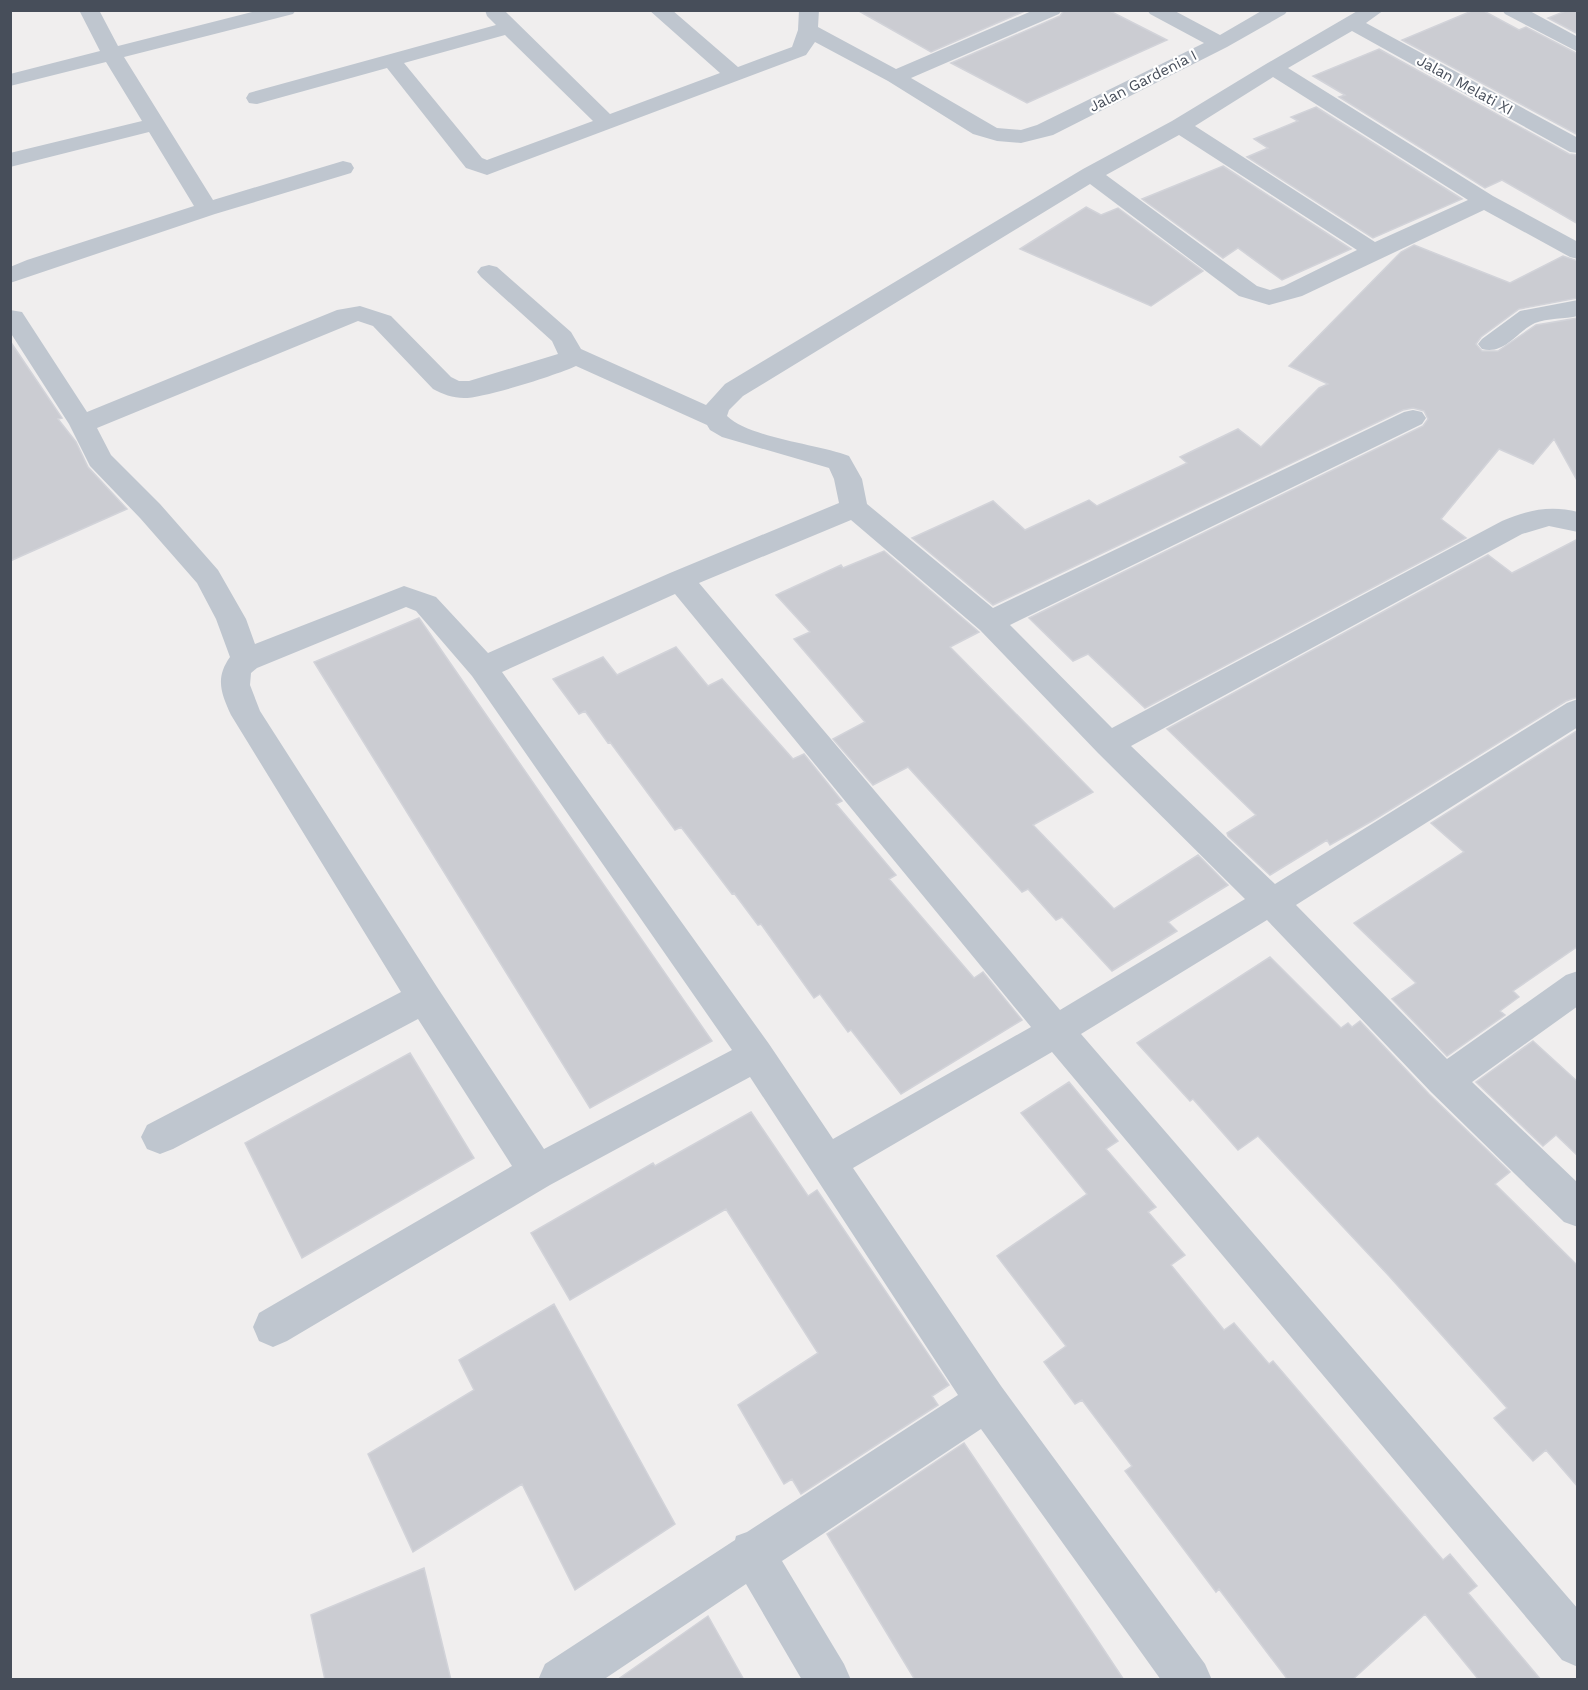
<svg xmlns="http://www.w3.org/2000/svg" width="1588" height="1690" font-family="'Work Sans',sans-serif">
  <style>
    .building { fill: #cbccd2; stroke: #d2d3d9; stroke-width: 1.5 }
    .lines { fill: none; stroke-linecap: round; stroke-linejoin: round }
    .minor { fill: #bfc6cf; fill-rule: evenodd }
    .labels { text-anchor: middle; stroke-width: 4.5; stroke-linejoin: round; paint-order: stroke }
    .far-street-label { font-size: 15px; fill: #474e5a; stroke: #fff }
  </style>
  <rect width="100%" height="100%" fill="#f0eeee"/>
  <path class="building" d="M857,10H1027L931,52Z
    M1064,10H1108L1167,40L1027,103L951,63L1060,16Z
    M1474,10H1482L1519,30L1526,27L1578,54V135L1402,40Z
    M1568,10H1578V34L1548,18Z
    M1379,49L1569,154L1578,155V224L1502,180L1485,188L1339,97L1345,95L1313,76Z
    M1316,107L1462,199L1373,238L1247,157L1268,148L1254,139L1298,121L1291,117Z
    M1223,166L1351,249L1282,280L1238,248L1223,258L1142,199Z
    M1086,207L1101,215L1118,208L1203,271L1151,306L1020,249Z
    M1414,245L1510,283L1563,256L1578,261V298L1519,309L1481,337L1476,344L1482,351H1498L1536,325L1578,318V482L1554,439L1533,464L1499,449L1441,519L1466,538L1145,708L1088,654L1073,661L1029,618L1423,426L1428,419L1424,411L1413,408L1403,410L993,605L912,538L993,501L1025,530L1089,500L1097,506L1187,463L1180,457L1238,429L1261,447L1319,388L1328,384L1289,366L1401,252Z
    M10,341L62,418L58,419L76,442L88,467L127,509L10,561Z
    M1578,539V697L1566,701L1372,821L1330,845L1327,840L1270,875L1228,836L1227,833L1256,815L1167,729L1488,555L1512,573Z
    M884,551L979,632L950,647L1093,792L1033,825L1114,909L1198,855L1228,885L1168,922L1177,931L1112,971L1062,917L1056,920L1028,889L1022,892L908,767L873,785L833,739L865,722L794,639L810,632L776,595L841,565L843,568Z
    M419,618L712,1041L590,1108L314,662Z
    M676,647L708,686L722,679L793,759L804,754L842,801L836,804L896,875L889,879L974,978L983,972L1022,1020L901,1094L851,1030L848,1032L820,994L814,998L761,924L758,925L734,893L732,894L681,827L675,830L610,742L608,743L585,711L579,714L553,679L603,657L617,675Z
    M1578,730V946L1513,991L1519,997L1500,1011L1505,1015L1447,1056L1392,999L1416,983L1354,923L1464,852L1431,823Z
    M1270,957L1341,1028L1348,1023L1352,1027L1360,1021L1429,1094L1510,1172L1495,1184L1578,1266V1487L1546,1450L1533,1461L1494,1418L1507,1408L1389,1276L1258,1136L1238,1150L1193,1099L1190,1101L1137,1043Z
    M1533,1041L1578,1082V1156L1556,1135L1543,1146L1476,1082Z
    M410,1053L474,1158L302,1258L245,1143Z
    M1069,1082L1118,1141L1106,1149L1156,1207L1148,1212L1185,1255L1171,1265L1224,1330L1234,1323L1269,1364L1273,1361L1443,1560L1450,1554L1477,1586L1468,1593L1541,1680H1479L1425,1614L1352,1680H1288L1219,1589L1216,1592L1125,1471L1132,1466L1082,1400L1075,1404L1044,1362L1066,1346L997,1256L1087,1194L1021,1113Z
    M751,1112L808,1196L817,1190L949,1385L932,1396L938,1405L801,1494L792,1479L784,1484L738,1405L818,1353L726,1209L570,1300L531,1233L653,1163L655,1166Z
    M554,1304L675,1524L575,1590L522,1484L413,1552L368,1454L474,1390L459,1360Z
    M964,1443L1092,1632L1124,1680H915L827,1534Z
    M424,1568L451,1680H325L311,1615Z
    M708,1616L744,1680H617Z"/>
  <g class="lines">
    <path class="minor" d="M79,10H99L118,46L260,10H296L293,14L124,57L213,200L343,161L351,163L354,168L351,173L215,214L10,283V267L27,260L194,206L149,132L10,167V153L142,121L106,62L10,86V74L100,51Z
      M485,10H504L610,114L720,73L649,10H672L738,67L792,47L798,30L799,10H819L818,27L896,69L1034,10H1062L1059,14L911,78L997,128L1021,130L1037,125L1204,43L1150,14L1147,10H1173L1220,35L1263,10H1288L1285,14L1227,47L1053,135L1021,143L997,141L973,134L888,81L815,42L806,55L487,175L466,168L387,68L257,104L249,103L246,98L249,93L496,25L487,16ZM505,35L593,121L487,160L482,158L404,63Z
      M1359,10H1384L1366,23L1578,138V153L1570,152L1352,31L1288,68L1493,196L1578,242V259L1570,257L1484,210L1302,296L1269,305L1239,296L1090,184L743,396L729,410L727,416C750,438 817,444 849,456L862,479L867,504L993,608L1404,412L1413,410L1422,412L1426,418L1422,424L1010,625L1112,728L1502,521C1528,510 1550,505 1578,512V532L1549,526L1522,534L1131,746L1275,884L1567,703L1578,699V727L1296,905L1447,1059L1566,975L1578,971V1006L1472,1082L1578,1183V1227L1564,1222L1431,1092L1267,920L1081,1034L1578,1609V1667L1562,1660L1052,1052L853,1168L1001,1386L1205,1664L1212,1680H1161L981,1429L782,1561L844,1664L851,1680H802L746,1584L603,1680H538L545,1664L735,1540L736,1536L747,1532L958,1395L750,1077L550,1185L287,1341L273,1347L259,1341L253,1327L259,1313L512,1166L418,1019L173,1149L160,1154L147,1149L141,1137L147,1125L401,992L231,715C221,693 215,678 230,657L216,619L197,583L140,518L90,466L69,424L10,332V310L22,312L87,412L337,310L360,306L391,316L451,377L459,381H469L558,354L552,341L481,277L477,272L481,267L489,265L497,267L571,332L581,349L706,405L725,384L1083,169L1172,121L1266,64ZM1273,77L1468,200L1375,242L1195,126ZM1179,135L1357,250L1284,286L1270,290L1257,286L1106,175ZM358,321L373,326L433,389C442,394 453,398 464,398C484,398 557,375 576,366L707,425L710,430L722,437L829,468L834,479L839,503L670,573L488,653L436,597L404,586L255,644L246,619L218,570L160,504L111,455L97,428ZM851,520L980,630L1098,753L1245,899L1060,1010L699,583ZM675,594L1031,1027L833,1139L769,1044L502,672ZM406,607L416,611L472,676L732,1050L544,1149L437,987L260,711L250,685L251,673L257,668Z
      M1502,10H1528L1578,37V52L1505,14Z
      M1578,300V316C1565,319 1547,318 1535,323C1516,332 1505,355 1482,349L1478,344L1482,339L1520,311Z"/>
  </g>
  <g class="labels">
    <g class="far-street-label">
      <text transform="translate(1143 81) rotate(-27)" y="5">Jalan Gardenia I</text>
      <text transform="translate(1465 85) rotate(29)" y="5">Jalan Melati XI</text>
    </g>
  </g>
  <rect width="1588" height="1690" fill="none" stroke="#474e5a" stroke-width="24"/>
</svg>
